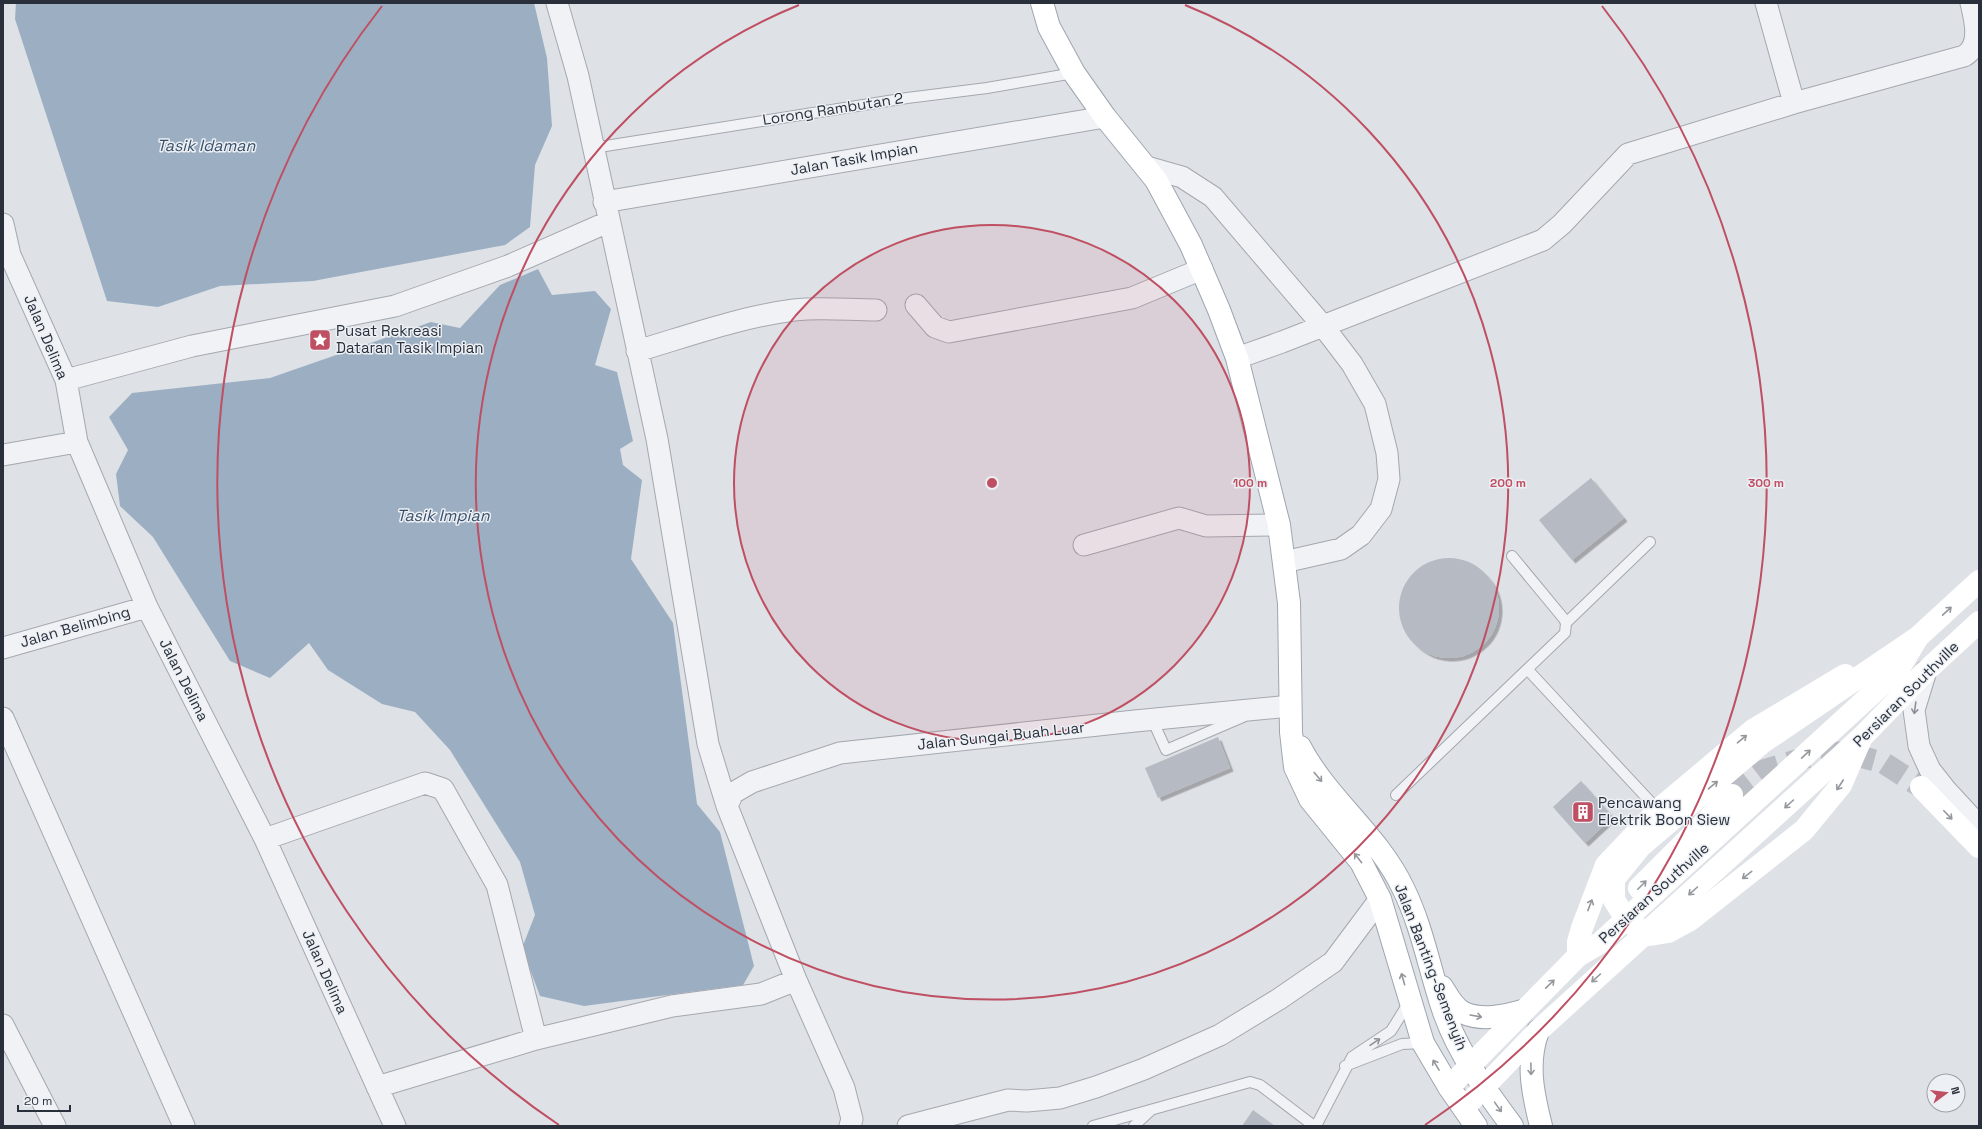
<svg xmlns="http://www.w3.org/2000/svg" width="1982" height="1129" font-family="'Space Grotesk',sans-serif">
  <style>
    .water { fill: #9cafc2 }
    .building { fill: #b6bac2; filter: url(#shadow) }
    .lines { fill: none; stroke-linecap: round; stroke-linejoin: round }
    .secondary-tunnel { stroke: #babec4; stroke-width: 22; stroke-dasharray: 22 11; stroke-linecap: butt }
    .service-casing { stroke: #a4a8af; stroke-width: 12 }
    .minor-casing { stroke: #a4a8af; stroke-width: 23 }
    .primary-casing { stroke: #9ea6b0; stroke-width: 24 }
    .service { stroke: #f0f2f5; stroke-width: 10 }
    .minor { stroke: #f0f2f5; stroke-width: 21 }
    .secondary { stroke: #fff; stroke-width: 22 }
    .primary { stroke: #fff; stroke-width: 22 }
    .secondary-bridge { stroke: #fff; stroke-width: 22 }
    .oneway { stroke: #94989d }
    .oneway2 { stroke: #8c9198 }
    .ring { fill: none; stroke: #bf4f62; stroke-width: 2 }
    .labels { text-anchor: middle; stroke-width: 3; stroke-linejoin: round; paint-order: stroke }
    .street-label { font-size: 15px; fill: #29303b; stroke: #edf0f4 }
    .poi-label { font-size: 15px; fill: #29303b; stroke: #edf0f4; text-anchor: start }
    .water-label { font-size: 16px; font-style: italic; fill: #374f6a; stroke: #edf0f4 }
    .centre { fill: #bf4f62; stroke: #edf0f4; stroke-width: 2 }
    .ring-label { font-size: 12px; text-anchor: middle; font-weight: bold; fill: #bf4f62; stroke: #edf0f4; stroke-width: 3; stroke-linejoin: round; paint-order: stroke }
  </style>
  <defs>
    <filter id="shadow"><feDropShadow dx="3.5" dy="3.5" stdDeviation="0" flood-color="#0004"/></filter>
  </defs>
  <rect width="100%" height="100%" fill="#dee1e6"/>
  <path class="water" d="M16,3H534L547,58L552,126L535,165L530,227L505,245L313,281L220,286L158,307L107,301L15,19Z
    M538,269L552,295L595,291L611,309L595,365L617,372L633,441L620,449L623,465L642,480L631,559L673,623L697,804L720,832L754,966L743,985L584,1006L540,996L522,948L535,915L520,862L450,750L415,712L382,704L328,670L309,643L270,678L230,661L153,537L120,506L116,474L128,450L109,417L132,393L270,378L431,322L460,328L500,285Z"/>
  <path class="building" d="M1591,478L1624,518L1572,560L1539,520Z
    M1399 608a50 50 0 1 1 100 0a50 50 0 1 1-100 0Z
    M1218,737L1230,768L1158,798L1145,768Z
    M1581,781L1613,817L1585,843L1553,807Z
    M1253,1110L1275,1126H1242Z"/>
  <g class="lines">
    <path class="secondary-tunnel" d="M1732,795L1765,770L1807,757L1844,752L1884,763L1921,787"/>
    <g class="service-casing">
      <path id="service" d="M593,148L907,98L987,88L1074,73
        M1566,623L1650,542
        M1528,670L1658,810
        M1152,719L1166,750L1243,717
        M1396,795L1565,633L1566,623L1564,619L1512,556
        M1345,1066L1402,1044L1423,1043
        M1093,1126L1250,1082L1260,1085L1314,1126
        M1134,1126L1150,1111
        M1316,1126L1352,1057L1391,1031L1409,1002"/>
    </g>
    <g class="minor-casing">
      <path id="minor" d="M557,3L578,76L657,439L708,744L727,806L796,980L844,1088L852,1119L850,1126
        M1766,3L1794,103
        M1147,167L1182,177L1213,197L1323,326L1352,364L1375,404L1387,453L1389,479L1381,509L1361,535L1341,549L1284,562
        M604,202L1105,117
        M3,224L10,255L66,380L77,442L147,607L265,839L395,1126
        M916,305L935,327L949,332L1132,298L1202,269
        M637,351C688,336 740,317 794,310C821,307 849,310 876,310
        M1237,358L1282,342L1543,240L1562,224L1628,154L1794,103L1964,56C1982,46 1975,20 1971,3
        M66,380L192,346L395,306L508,266L608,222
        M3,455L77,442
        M1084,545L1179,518L1206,526L1279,525
        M3,648L147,607
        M1926,671L1914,710L1919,746L1930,770L1945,789L1979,826
        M3,718L184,1126
        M727,806L733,793L752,782L840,753L1135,721L1290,706
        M265,839L425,783L443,789L497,885L536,1039
        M3,1025L55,1126
        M377,1087L536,1039L672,1006L761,994L796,980
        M908,1126L1008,1100L1027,1101L1060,1098L1096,1087L1144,1069L1220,1035L1279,999L1333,962L1380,899"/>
    </g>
    <g class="primary-casing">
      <path id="primary" d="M1042,3L1049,27L1074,73L1105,117L1156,180L1191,245L1219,310L1237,358L1279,525L1289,603L1291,732L1295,767L1310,799L1361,862L1380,899L1423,1043L1449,1087L1476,1126
        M1300,747C1327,799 1378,835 1403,888C1423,928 1430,973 1445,1015C1460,1056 1486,1091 1512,1126
        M1442,987C1447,995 1454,1009 1464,1013C1482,1021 1504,1016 1522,1011
        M1538,1031C1526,1063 1533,1094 1541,1126"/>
    </g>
    <use href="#service" class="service"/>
    <use href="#minor" class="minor"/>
    <path class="secondary" d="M1921,787L1979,847
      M1639,888L1732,795
      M1578,956V942L1582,928L1606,865L1658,810L1753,730L1845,675
      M1449,1087L1578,956L1600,943L1898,670L1918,637L1979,581
      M1464,1108L1538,1031L1862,737L1926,671L1979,622"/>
    <use href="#primary" class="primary"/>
    <path class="secondary-bridge" d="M1862,737L1841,785L1804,830L1690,920L1668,932L1650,935L1628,922L1614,900V879L1640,847L1762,743L1918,637"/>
  </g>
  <defs><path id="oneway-shaft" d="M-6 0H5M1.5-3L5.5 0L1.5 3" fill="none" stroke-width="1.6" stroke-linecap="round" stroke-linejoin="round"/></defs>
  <g class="oneway">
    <use href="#oneway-shaft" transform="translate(1947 611) rotate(-43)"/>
    <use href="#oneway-shaft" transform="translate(1742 739) rotate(-40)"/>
    <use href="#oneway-shaft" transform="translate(1806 754) rotate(-43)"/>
    <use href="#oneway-shaft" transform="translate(1318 777) rotate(50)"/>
    <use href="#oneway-shaft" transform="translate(1713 785) rotate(-40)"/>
    <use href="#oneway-shaft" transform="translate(1840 785) rotate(123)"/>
    <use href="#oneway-shaft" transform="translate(1789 804) rotate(138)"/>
    <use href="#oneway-shaft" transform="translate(1948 815) rotate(46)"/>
    <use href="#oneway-shaft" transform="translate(1358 858) rotate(-128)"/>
    <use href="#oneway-shaft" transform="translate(1747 875) rotate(142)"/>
    <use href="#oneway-shaft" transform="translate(1642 885) rotate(-45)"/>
    <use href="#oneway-shaft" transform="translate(1693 891) rotate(138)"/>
    <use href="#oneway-shaft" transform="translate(1590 905) rotate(-69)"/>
    <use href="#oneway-shaft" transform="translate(1596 978) rotate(138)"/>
    <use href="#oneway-shaft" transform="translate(1403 979) rotate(-106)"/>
    <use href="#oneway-shaft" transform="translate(1550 984) rotate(-44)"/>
    <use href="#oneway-shaft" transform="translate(1476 1016) rotate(10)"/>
    <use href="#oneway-shaft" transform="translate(1436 1065) rotate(-121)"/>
    <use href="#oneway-shaft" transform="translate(1531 1069) rotate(89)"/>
    <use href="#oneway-shaft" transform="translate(1498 1107) rotate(55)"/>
  </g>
  <g class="oneway2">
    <use href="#oneway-shaft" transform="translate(1915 708) rotate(98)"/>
    <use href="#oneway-shaft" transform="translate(1375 1042) rotate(-34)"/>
  </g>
  <circle cx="992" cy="483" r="258" fill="#bf4f62" fill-opacity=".12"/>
  <g class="ring">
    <circle cx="992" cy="483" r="258"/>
    <path d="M1185 5A516 516 0 1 1 799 5"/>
    <path d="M559 1125A774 774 0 0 1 382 6M1602 6A774 774 0 0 1 1425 1125"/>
  </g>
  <defs>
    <g id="sight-square" transform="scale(1.15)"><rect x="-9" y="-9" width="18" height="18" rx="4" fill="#bf4f62" stroke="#edf0f4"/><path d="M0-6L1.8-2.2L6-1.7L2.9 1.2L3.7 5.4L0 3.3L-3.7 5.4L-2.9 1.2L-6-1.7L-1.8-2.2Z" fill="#fff"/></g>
    <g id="building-square" transform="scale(1.15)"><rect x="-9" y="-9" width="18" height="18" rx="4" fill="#bf4f62" stroke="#edf0f4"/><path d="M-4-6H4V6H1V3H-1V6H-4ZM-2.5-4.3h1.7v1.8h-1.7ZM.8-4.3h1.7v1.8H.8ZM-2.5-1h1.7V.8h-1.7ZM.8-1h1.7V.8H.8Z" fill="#fff"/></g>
  </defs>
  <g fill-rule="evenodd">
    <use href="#sight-square" x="320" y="340"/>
    <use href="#building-square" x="1583" y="812"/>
  </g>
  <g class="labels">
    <g class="street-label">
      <text transform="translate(833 109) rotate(-9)" y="5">Lorong Rambutan 2</text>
      <text transform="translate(854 159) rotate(-10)" y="5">Jalan Tasik Impian</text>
      <text transform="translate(46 337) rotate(67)" y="5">Jalan Delima</text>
      <text transform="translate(75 627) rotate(-16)" y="5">Jalan Belimbing</text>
      <text transform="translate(184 680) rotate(63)" y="5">Jalan Delima</text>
      <text transform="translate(1906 694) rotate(-45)" y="5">Persiaran Southville</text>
      <text transform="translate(1001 736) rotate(-6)" y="5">Jalan Sungai Buah Luar</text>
      <text transform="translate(1654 893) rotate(-42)" y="5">Persiaran Southville</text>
      <text transform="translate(1431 967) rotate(69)" y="5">Jalan Banting-Semenyih</text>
      <text transform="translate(325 972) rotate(66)" y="5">Jalan Delima</text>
    </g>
    <g class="poi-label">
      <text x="336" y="336">Pusat Rekreasi<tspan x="336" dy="17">Dataran Tasik Impian</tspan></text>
      <text x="1598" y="808">Pencawang<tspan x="1598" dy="17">Elektrik Boon Siew</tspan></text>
    </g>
    <g class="water-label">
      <text x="206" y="151">Tasik Idaman</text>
      <text x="443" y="521">Tasik Impian</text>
    </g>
  </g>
  <circle cx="992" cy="483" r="6" class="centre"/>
  <g class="ring-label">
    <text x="1250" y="487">100 m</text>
    <text x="1508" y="487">200 m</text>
    <text x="1766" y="487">300 m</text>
  </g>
  <rect width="1982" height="1129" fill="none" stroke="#29303b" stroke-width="8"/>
  <g transform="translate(1946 1093) rotate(75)"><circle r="19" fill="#edf0f4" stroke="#9fa3aa"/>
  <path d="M0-3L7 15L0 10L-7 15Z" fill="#bf4f62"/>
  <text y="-6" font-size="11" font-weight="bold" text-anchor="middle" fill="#29303b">N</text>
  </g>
  <path d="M18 1105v6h52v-6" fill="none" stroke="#29303b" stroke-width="2"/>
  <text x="24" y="1105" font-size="12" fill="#29303b" stroke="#edf0f4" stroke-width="3" paint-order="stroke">20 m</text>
</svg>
